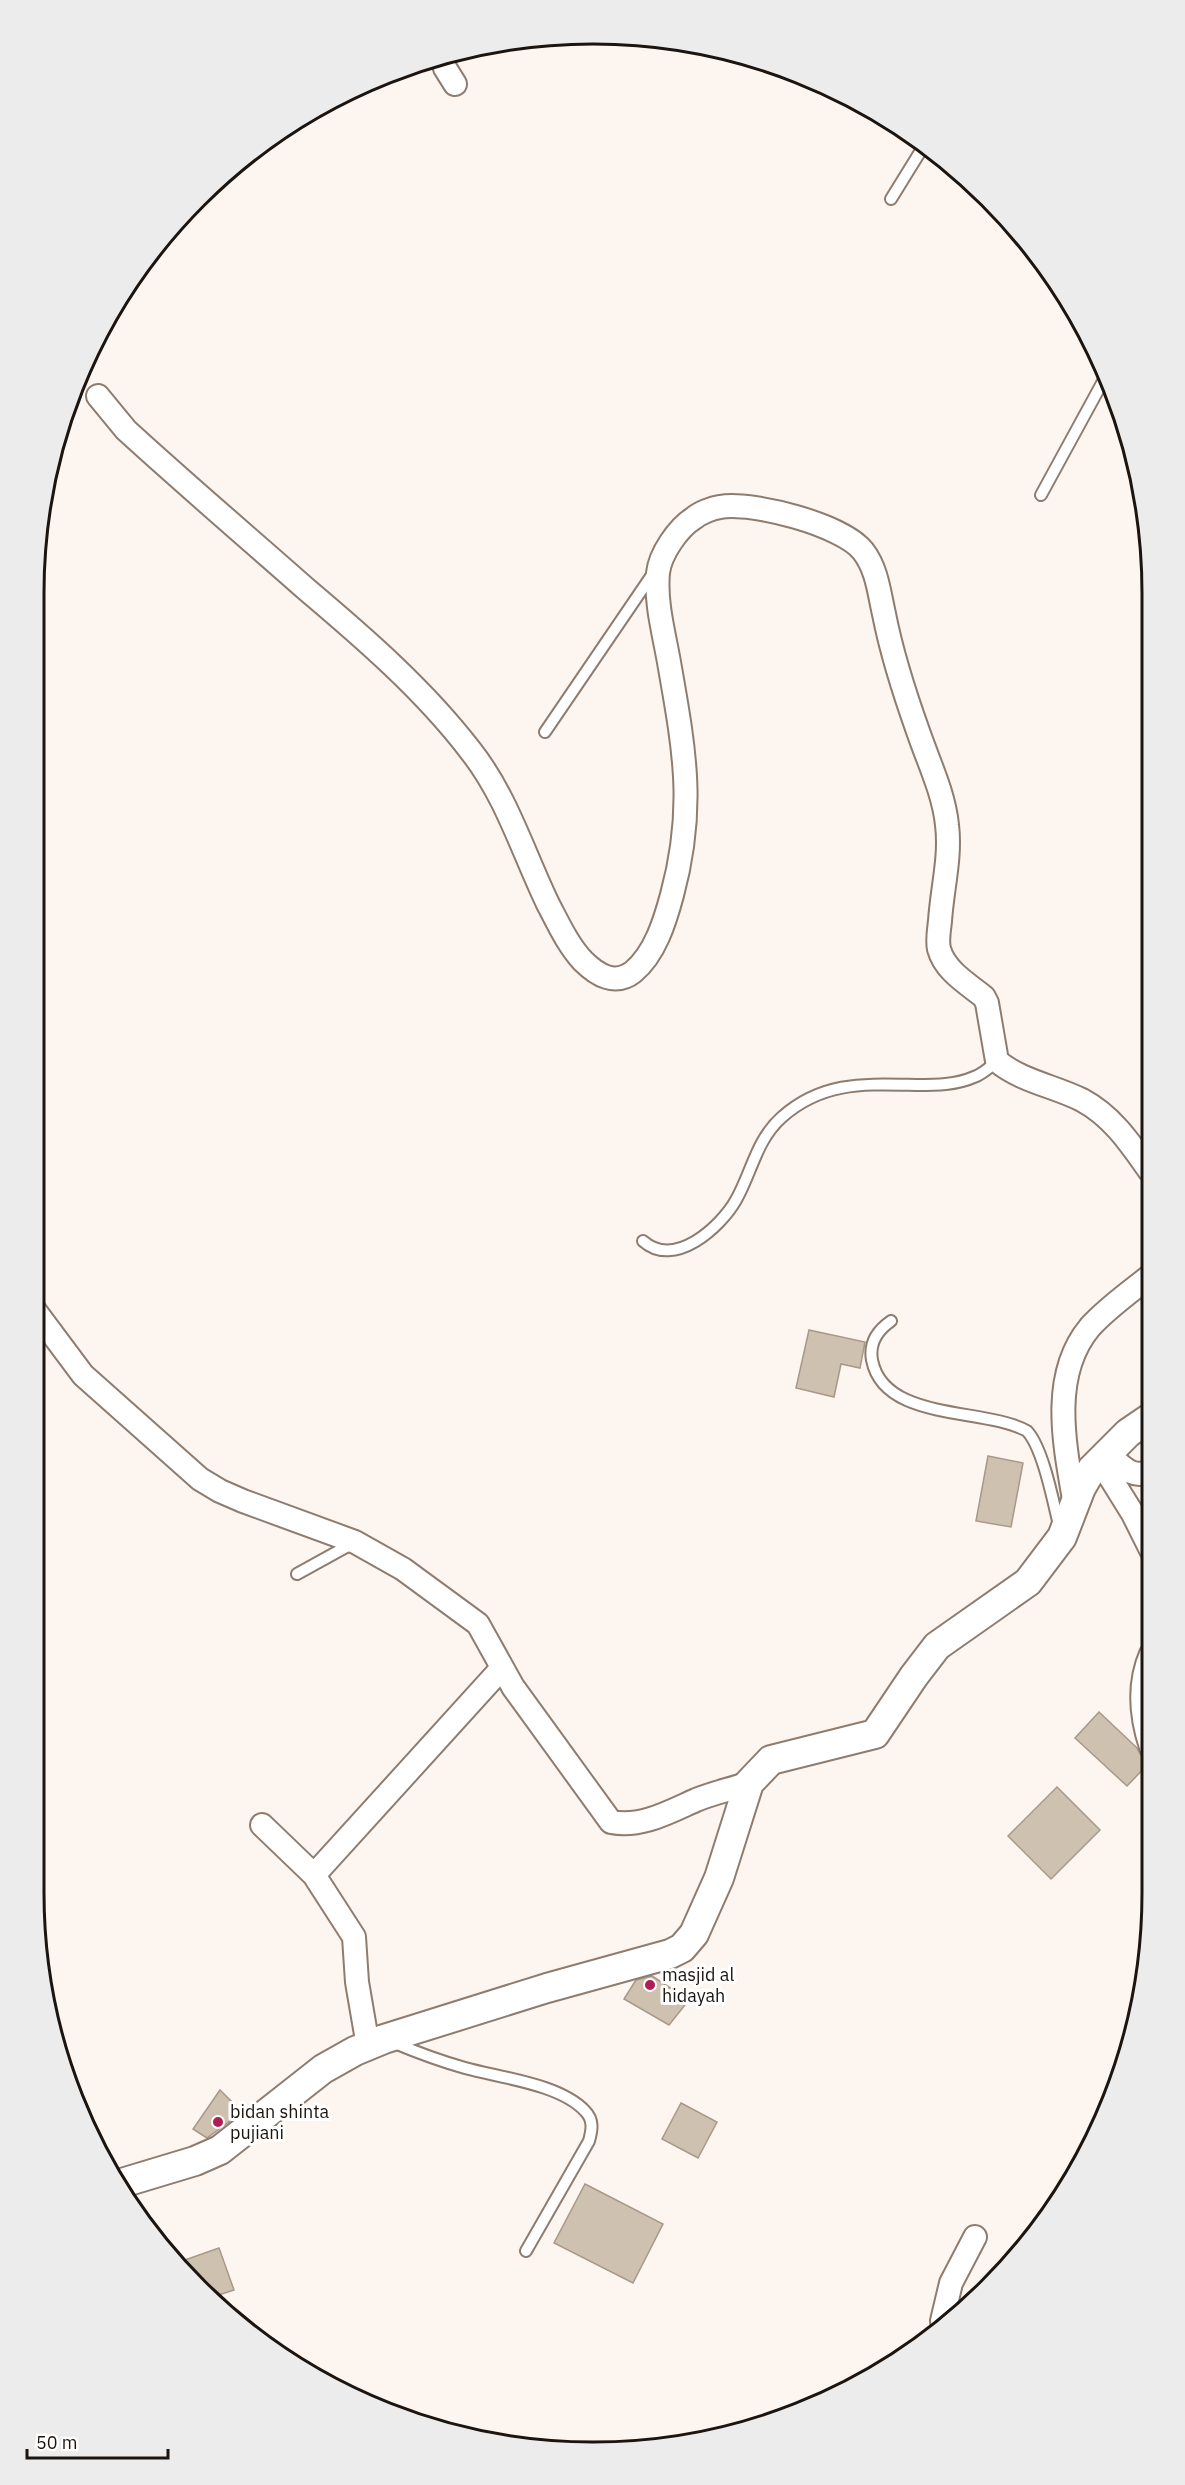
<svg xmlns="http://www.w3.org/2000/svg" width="1185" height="2485" font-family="'IBM Plex Sans',sans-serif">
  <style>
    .building { fill: #cfc1b0; stroke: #a79988; stroke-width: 1.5 }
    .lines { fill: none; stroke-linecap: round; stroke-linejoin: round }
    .service-casing { stroke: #8e7c6f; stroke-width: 14 }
    .minor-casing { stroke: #8e7c6f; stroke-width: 26 }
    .tertiary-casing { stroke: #8e7c6f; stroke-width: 32 }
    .service { stroke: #fff; stroke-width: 10 }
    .minor { stroke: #fff; stroke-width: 22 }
    .tertiary { stroke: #fff; stroke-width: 28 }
    .poi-dot { fill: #ae1d53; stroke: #fff; stroke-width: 2 }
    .labels { text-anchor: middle; stroke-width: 6; stroke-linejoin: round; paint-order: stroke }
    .poi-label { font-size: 18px; fill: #1b140f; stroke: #fff; text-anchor: start }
    .rim { fill: none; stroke: #1b140f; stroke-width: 3 }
  </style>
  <rect width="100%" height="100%" fill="#fdf5f0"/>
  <path class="building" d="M809,1330L865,1342L860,1368L841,1364L834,1397L796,1388Z
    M988,1456L1023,1463L1011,1527L976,1521Z
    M1099,1712L1137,1748L1141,1756L1151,1761L1127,1786L1075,1738Z
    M1057,1787L1100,1830L1051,1879L1008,1836Z
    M652,1976L689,2000L669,2025L624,1999L636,1980Z
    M220,2090L242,2112L207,2138L193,2129Z
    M681,2103L717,2122L698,2158L662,2139Z
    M585,2184L663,2224L633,2283L554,2243Z
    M219,2248L234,2290L216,2296L179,2262Z"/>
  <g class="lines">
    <g class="service-casing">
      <path id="service" d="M891,199L925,144
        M1041,495L1107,374
        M545,732L654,572
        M643,1241C674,1269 720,1228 736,1200C752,1172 756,1140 782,1117C823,1081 865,1084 916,1085C936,1085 956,1085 974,1077C983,1074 990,1067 997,1061
        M891,1321C878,1330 869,1343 872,1360C884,1422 984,1407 1027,1431C1043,1448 1053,1501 1059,1525
        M297,1574L355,1542
        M392,2042C416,2052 440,2061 465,2068C501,2078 560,2084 585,2111C594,2120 592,2130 589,2141L526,2251"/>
    </g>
    <g class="minor-casing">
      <path id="minor" d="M442,56L445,68L455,84
        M98,396L126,430C185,484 246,536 306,589C364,638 424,690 470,750C506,795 523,852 548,904C558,923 568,945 583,961C597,975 615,986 633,972C655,954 665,921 672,895C695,810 685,753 670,668C665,637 655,604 658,573C660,554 678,528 694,518C700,513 712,508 720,507C752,501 843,525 863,551C877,569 879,592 884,614C892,655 905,695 919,734C929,763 944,794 947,825C951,857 942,889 940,921C939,930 937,941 939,949C945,971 968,984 984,997L987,1003L997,1061C1021,1081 1054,1086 1082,1100C1112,1116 1130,1143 1149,1170
        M33,1308L83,1375L200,1479L220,1491L243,1501L355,1542L403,1569L478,1624L513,1687L611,1822C641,1828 669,1812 696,1800C713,1793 732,1789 749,1783
        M1107,1453C1120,1464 1133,1482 1151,1470
        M1100,1461L1133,1514L1151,1550
        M1075,1505C1065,1447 1049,1376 1090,1327C1107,1308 1130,1292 1150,1276
        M1151,1654C1138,1684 1141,1717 1151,1747
        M262,1825L314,1875L354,1937L357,1982L368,2046
        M314,1875L502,1668
        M942,2321L951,2283L975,2237"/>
    </g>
    <g class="tertiary-casing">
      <path id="tertiary" d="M122,2183L195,2161L220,2150L323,2069L355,2051L384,2039L547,1988L670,1954L682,1948L694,1934L719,1878L749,1783L771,1760L875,1734L914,1676L937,1646L1028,1582L1062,1537L1081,1488L1092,1469L1128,1433L1150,1418"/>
    </g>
    <use href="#service" class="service"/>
    <use href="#minor" class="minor"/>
    <use href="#tertiary" class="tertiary"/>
  </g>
  <g class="poi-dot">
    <circle cx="650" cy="1985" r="6"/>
    <circle cx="218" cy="2122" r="6"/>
  </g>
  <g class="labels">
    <g class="poi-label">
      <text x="662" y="1981">masjid al<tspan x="662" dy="21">hidayah</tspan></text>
      <text x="230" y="2118">bidan shinta<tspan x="230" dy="21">pujiani</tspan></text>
    </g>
  </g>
  <path d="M0 0H1185V2485H0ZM593 44H593A549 549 0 0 1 1142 593V1893A549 549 0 0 1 593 2442H593A549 549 0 0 1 44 1893V593A549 549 0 0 1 593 44Z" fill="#edecec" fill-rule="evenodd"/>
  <path class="rim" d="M593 44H593A549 549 0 0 1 1142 593V1893A549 549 0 0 1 593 2442H593A549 549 0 0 1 44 1893V593A549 549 0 0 1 593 44Z"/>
  <path d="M27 2449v9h141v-9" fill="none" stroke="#1b140f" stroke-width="3"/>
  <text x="36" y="2449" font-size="18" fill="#1b140f" stroke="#ffffff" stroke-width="4.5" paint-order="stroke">50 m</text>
</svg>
